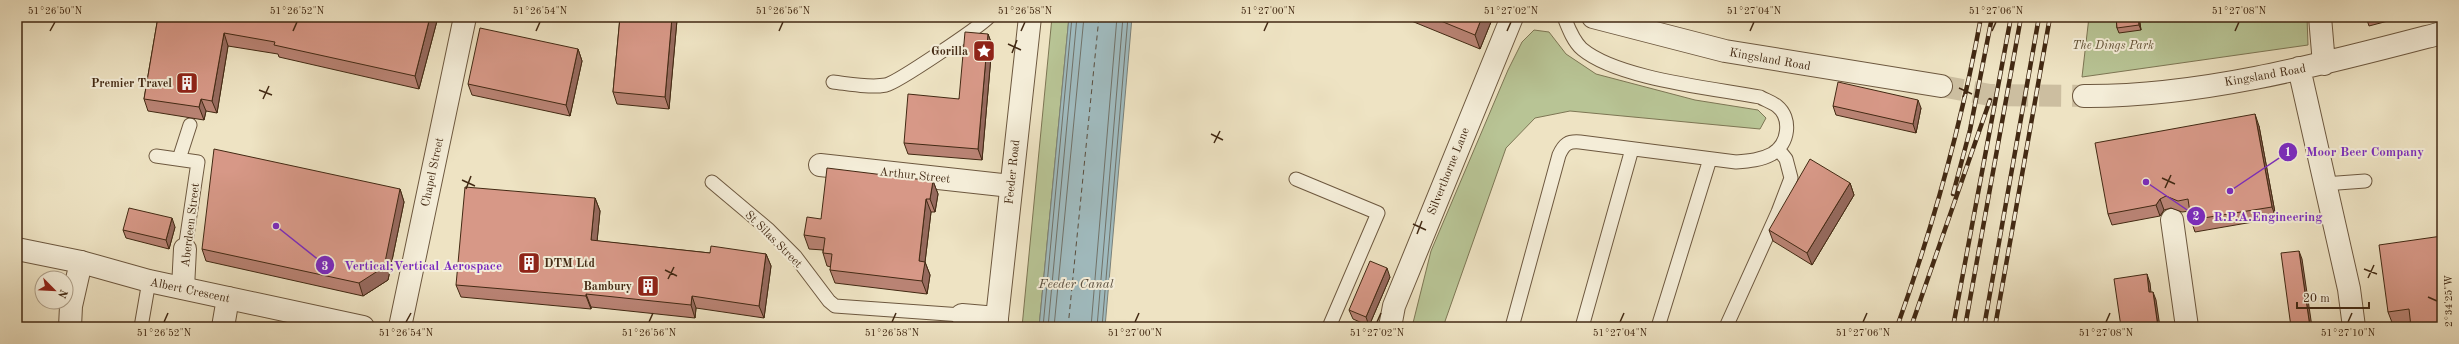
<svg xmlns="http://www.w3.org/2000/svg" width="2459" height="344" font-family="'Old Standard TT',serif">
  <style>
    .green { fill: #b8c495; stroke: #7d7654 }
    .water { fill: #a0bbbf; stroke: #7a817a }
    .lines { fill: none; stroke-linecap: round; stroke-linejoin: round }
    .shore { stroke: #717269; stroke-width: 1 }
    .ferry { stroke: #5a4e3e; stroke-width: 1; stroke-dasharray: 5 4; stroke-linecap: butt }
    .minor-tunnel { stroke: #ccbea0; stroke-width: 22; stroke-dasharray: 22 11; stroke-linecap: butt }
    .service-casing { stroke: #6d583f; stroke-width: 15 }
    .minor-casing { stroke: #6d583f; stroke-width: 24 }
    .tertiary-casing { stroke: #6d583f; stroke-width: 24 }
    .service { stroke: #f4edd8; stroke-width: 13 }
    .minor { stroke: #f4edd8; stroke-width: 22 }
    .tertiary { stroke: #f4edd8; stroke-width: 22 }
    .rail-casing { stroke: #422913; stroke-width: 4.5 }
    .rail { stroke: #f4edd8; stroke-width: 3; stroke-dasharray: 9; stroke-linecap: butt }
    .wall { fill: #b98374; stroke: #422913 }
    .shaded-wall { fill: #966a5e; stroke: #422913 }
    .building { fill: #d79887; stroke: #422913 }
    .ticks { fill: none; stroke: #422913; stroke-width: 1.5 }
    .labels { text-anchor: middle; stroke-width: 4; stroke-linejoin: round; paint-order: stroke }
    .park-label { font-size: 12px; font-style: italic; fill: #605034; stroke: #f4edd8 }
    .poi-label { font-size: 12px; font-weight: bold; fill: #422913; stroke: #f4edd8; text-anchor: end }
    .street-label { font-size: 12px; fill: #422913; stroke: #f4edd8 }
    .water-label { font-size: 13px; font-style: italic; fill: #5a4e3e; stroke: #f4edd8 }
    .leader { fill: none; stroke: #7b2cbf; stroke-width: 1.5 }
    .callout-dot { fill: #7b2cbf; stroke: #f4edd8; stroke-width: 1.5 }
    .mark-label { font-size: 12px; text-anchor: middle; font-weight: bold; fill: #fff }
    .callout-label { font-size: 13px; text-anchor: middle; font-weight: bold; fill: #7b2cbf; stroke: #f4edd8; stroke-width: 4; stroke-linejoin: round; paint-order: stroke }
    .neatline { fill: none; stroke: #422913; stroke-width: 1.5 }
    .ticks-label { font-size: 10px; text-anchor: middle; fill: #422913 }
  </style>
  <rect width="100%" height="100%" fill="#eee3c3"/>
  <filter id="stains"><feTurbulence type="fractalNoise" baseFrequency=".005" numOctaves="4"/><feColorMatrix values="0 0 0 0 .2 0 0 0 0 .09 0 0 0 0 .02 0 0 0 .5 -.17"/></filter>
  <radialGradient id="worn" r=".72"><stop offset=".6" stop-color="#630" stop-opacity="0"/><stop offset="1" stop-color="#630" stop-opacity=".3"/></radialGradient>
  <path class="green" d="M1052,17H1069L1039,327H1022Z
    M2089,17H2307L2308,45L2082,77Z
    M1534,30L1549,32L1566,54L1596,74L1695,100L1758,110L1766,118L1760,129L1570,111L1535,118L1506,148L1443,327H1412L1431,251L1508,70L1522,42Z"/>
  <path class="water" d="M1069,17H1132L1105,327H1039Z"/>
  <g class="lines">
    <path class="shore" d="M1043,327L1072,17
      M1048,327L1077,17
      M1054,327L1084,17
      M1091,327L1117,17
      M1097,327L1123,17
      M1102,327L1128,17"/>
    <path class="ferry" d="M1068,327L1099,17"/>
    <path class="minor-tunnel" d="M1941,86L1990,95L2084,96"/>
    <g class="service-casing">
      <path id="service" d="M833,82C850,84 869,88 886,85C898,82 978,28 989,17
        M156,156L198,162L185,249
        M179,159L190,125
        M1296,179L1378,213L1329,327
        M712,182L769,230L795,256L829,301L835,306L962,315
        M2324,184L2365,181
        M141,327L149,281
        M1512,327L1559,155C1564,144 1568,141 1580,142L1736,162C1749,161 1761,160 1772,154C1789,144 1792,118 1777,106C1772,102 1765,100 1760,97C1712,88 1618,79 1582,49C1573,41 1568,27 1564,17
        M1582,327L1632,149
        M1658,327L1710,159
        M1726,327L1778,212L1791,178L1786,159L1778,149"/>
    </g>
    <g class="minor-casing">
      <path id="minor" d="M1593,17L1725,51L1941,86
        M2320,17L2324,64
        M2299,68L2349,289L2354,327
        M2084,96C2203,97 2327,63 2442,33
        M820,165L1011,186
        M2172,220L2187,327
        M183,288L185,249
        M962,315L997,318
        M70,327L71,306L81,262
        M223,327L228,298
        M400,327L465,17
        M1390,327L1394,306L1512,17"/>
    </g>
    <g class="tertiary-casing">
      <path id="tertiary" d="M17,249L81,262L149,281L363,327
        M996,327L1030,17"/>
    </g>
    <use href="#service" class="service"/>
    <use href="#minor" class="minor"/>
    <use href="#tertiary" class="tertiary"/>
    <g class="rail-casing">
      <path id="rail" d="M1953,194L1970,130L1992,17
        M1897,327C1933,227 1962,122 1981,17
        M1911,327L1990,100
        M1953,327L2011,17
        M1965,327L2021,17
        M1984,327L2039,17
        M1995,327L2050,17"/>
    </g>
    <use href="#rail" class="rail"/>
  </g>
  <path class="wall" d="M158,17H438L419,89L279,57L278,54L228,46L217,113L206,111L204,120L148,111L144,99Z
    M620,17H676L677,20L669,109L617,104L613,92Z
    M1408,17H1493L1480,49L1409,20Z
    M2116,17H2139L2141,30L2119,33L2117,28Z
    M2366,17H2403L2369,26Z
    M988,34L992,45L982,160L908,154L904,143L959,99Z
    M578,49L582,61L570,116L472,95L468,84Z
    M1833,106L1921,108L1916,133L1836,115Z
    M2259,126L2276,218L2195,232L2191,220L2190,211L2182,212L2171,208L2164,210L2160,216L2112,225L2108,214Z
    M933,181L938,194L935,212H931L925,262L930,275L927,294L835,283L830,270L831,267L827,266L823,253V250L809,249L804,235L821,219Z
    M1850,183L1854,195L1812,265L1773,241L1769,230Z
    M400,189L404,202L388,280L363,296L206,261L202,249Z
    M595,198L600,211L597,241L710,253L766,254L771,266L764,318L696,308L695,318L591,307V309L461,297L456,285Z
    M175,227L169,249L126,238L123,230Z
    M2442,236L2411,322L2393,325L2388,312Z
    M1390,277L1369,326L1353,319L1349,310Z"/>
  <path class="shaded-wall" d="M17,17H22L17,40Z
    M430,17H438L419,89L415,76Z
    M672,17H676L677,20L669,109L665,97Z
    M1482,17H1493L1480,49L1475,35Z
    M2138,17H2139L2141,30L2139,25Z
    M224,33L228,46L217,113L212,101Z
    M988,34L992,45L982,160L978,149Z
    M17,49L19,54L17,62Z
    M578,49L582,61L570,116L566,105Z
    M201,99L206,111L204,120L199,107Z
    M1918,100L1921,108L1916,133L1913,124Z
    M2255,114L2259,126L2276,218L2272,207Z
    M933,181L938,194L935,212L930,199Z
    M1850,183L1854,195L1812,265L1807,253Z
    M400,189L404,202L388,280L363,296L359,283Z
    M595,198L600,211L596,252L591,240Z
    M926,199L931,212L925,262L930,275L927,294L922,281L919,261Z
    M2160,199L2164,210L2160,216L2156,205Z
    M172,218L175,227L169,249L166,240Z
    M2299,251L2302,259L2312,327H2310Z
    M766,254L771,266L764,318L759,306Z
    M1387,268L1390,277L1369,326L1366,317Z
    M2147,274L2150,283L2152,301L2149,292Z
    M2153,292L2156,300L2160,327H2158Z
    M586,294L591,307V309L586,296Z
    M692,296L696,308L695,318L691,305Z"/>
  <path class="building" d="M158,17H430L415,76L274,45L275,42L224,33L212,101L201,99L199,107L144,99Z
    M620,17H672L665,97L613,92Z
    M1431,17H1482L1475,35Z
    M2116,17H2138L2139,25L2117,28Z
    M480,28L578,49L566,105L468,84Z
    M965,32L988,34L978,149L904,143L908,94L959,99Z
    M1838,82L1918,100L1913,124L1833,106Z
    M2255,114L2272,207L2191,220L2188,199L2178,201L2166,196L2160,199L2156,205L2108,214L2095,143Z
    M214,149L400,189L384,267L359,283L202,249Z
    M1810,159L1850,183L1807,253L1769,230Z
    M827,168L933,181L930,199H926L919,261L925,262L922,281L830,270L832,254L823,253L825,238L804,235L807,217L821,219Z
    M465,187L595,198L591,240L710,253L711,246L766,254L759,306L692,296L691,305L586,294V296L456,285Z
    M129,208L172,218L166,240L123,230Z
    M2442,236V327H2411L2409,309L2388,312L2379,245Z
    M2299,251L2310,327H2291L2281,253Z
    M1370,261L1387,268L1366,317L1349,310Z
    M2147,274L2149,292H2153L2158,327H2121L2114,279Z
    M17,325L27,326V327H17Z"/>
  <path class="ticks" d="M50,31L55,22M293,31L297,22M536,31L540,22M779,31L783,22M1021,31L1025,22M1264,31L1268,22M1507,31L1511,22M1750,31L1754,22M1992,31L1996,22M2235,31L2239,22M1008,44L1021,50M1012,53L1017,40M1959,88L1972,94M259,90L272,95M1963,97L1968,85M263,99L269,86M1211,134L1223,140M1214,143L1220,131M2162,178L2175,184M462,180L475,186M2165,188L2171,175M466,189L471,176M1413,224L1426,230M1417,234L1422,221M2364,269L2377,274M665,270L677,276M2368,278L2374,265M668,279L674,267M2428,297L2437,301M164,322L168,313M406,322L411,313M649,322L653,313M892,322L896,313M1135,322L1139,313M1377,322L1381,313M1620,322L1624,313M1863,322L1867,313M2106,322L2110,313M2348,322L2352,313"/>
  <defs>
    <g id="sight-square" transform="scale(1.15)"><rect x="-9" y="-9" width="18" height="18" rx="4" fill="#8f2418" stroke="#f4edd8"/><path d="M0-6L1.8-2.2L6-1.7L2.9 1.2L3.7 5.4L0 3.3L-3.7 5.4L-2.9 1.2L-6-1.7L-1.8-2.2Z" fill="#fff"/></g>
    <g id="building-square" transform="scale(1.15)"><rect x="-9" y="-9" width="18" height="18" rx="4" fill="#8f2418" stroke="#f4edd8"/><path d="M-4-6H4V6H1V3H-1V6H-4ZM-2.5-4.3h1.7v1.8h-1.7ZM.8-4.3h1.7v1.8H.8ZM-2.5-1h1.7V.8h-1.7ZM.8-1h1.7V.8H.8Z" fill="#fff"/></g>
  </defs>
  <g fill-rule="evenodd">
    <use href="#sight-square" x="984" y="51"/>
    <use href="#building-square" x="187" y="83"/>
    <use href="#building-square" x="529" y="263"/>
    <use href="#building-square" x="648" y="286"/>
  </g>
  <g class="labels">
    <g class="park-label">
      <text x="2113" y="49">The Dings Park</text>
    </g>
    <g class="poi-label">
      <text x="968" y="55">Gorilla</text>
      <text x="172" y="87">Premier Travel</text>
      <text x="544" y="267" text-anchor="start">DTM Ltd</text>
      <text x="632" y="290">Bambury</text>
    </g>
    <g class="street-label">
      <text transform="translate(1770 59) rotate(10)" y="4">Kingsland Road</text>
      <text transform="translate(2265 75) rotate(-10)" y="4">Kingsland Road</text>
      <text transform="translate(1448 171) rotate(-68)" y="4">Silverthorne Lane</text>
      <text transform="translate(432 172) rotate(-78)" y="4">Chapel Street</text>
      <text transform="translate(1012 172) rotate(-84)" y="4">Feeder Road</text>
      <text transform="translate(915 175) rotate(6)" y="4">Arthur Street</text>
      <text transform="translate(190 225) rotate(-83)" y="4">Aberdeen Street</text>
      <text transform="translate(774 239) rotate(45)" y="4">St Silas Street</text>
      <text transform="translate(190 290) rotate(12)" y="4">Albert Crescent</text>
    </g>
    <g class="water-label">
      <text x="1076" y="288">Feeder Canal</text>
    </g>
  </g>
  <path class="leader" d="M2230 191L2288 152M2146 182L2196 216M276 226L325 265"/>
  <g class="callout-dot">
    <circle cx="2230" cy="191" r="4"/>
    <circle cx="2146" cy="182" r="4"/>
    <circle cx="276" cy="226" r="4"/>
    <circle cx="2288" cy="152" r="10"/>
    <circle cx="2196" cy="216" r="10"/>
    <circle cx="325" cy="265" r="10"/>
  </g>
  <g class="mark-label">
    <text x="2288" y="156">1</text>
    <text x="2196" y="220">2</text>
    <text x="325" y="270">3</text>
  </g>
  <g class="callout-label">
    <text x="2365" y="156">Moor Beer Company</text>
    <text x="2268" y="221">R.P.A.Engineering</text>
    <text x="423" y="270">Vertical;Vertical Aerospace</text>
  </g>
  <rect width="2459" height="344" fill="none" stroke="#eee3c3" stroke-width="44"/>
  <g transform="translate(54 290) rotate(114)"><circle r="19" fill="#f4edd8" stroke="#ad9f89"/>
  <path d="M0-3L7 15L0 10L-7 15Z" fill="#8f2418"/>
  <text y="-6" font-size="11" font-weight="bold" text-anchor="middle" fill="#422913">N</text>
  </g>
  <path d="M2297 302v6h72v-6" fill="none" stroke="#422913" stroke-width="2"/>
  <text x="2303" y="302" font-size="12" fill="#422913" stroke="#f4edd8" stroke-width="3" paint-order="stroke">20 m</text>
  <rect x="22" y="22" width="2415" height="300" class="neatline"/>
  <g class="ticks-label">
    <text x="55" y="14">51°26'50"N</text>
    <text x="297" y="14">51°26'52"N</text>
    <text x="540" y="14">51°26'54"N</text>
    <text x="783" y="14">51°26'56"N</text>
    <text x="1025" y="14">51°26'58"N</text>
    <text x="1268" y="14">51°27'00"N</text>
    <text x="1511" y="14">51°27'02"N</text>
    <text x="1754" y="14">51°27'04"N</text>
    <text x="1996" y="14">51°27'06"N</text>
    <text x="2239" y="14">51°27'08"N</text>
    <text transform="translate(2448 301) rotate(-90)" y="4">2°34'25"W</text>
    <text x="164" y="336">51°26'52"N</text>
    <text x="406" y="336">51°26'54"N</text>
    <text x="649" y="336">51°26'56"N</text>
    <text x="892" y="336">51°26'58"N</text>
    <text x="1135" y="336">51°27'00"N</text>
    <text x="1377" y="336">51°27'02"N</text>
    <text x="1620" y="336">51°27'04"N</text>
    <text x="1863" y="336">51°27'06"N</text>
    <text x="2106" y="336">51°27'08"N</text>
    <text x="2348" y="336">51°27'10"N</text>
  </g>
  <rect width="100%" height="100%" filter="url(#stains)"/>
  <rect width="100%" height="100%" fill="url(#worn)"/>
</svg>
